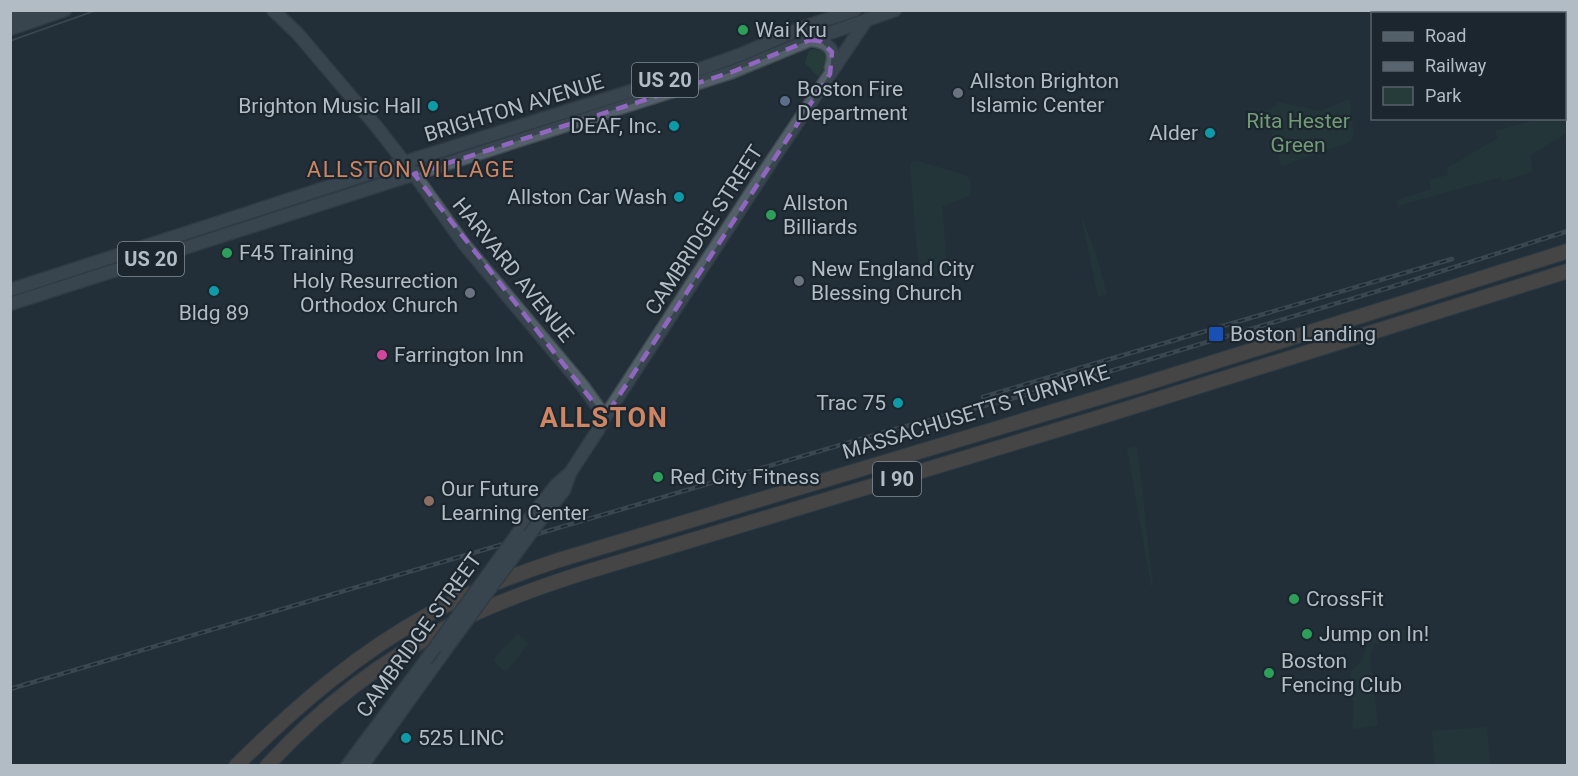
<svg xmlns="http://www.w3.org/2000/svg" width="1578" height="776" font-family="Roboto,sans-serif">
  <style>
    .green { fill: #263c3b }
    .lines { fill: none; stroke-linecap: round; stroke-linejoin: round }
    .primary-casing { stroke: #404a52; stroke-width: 15 }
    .highway-casing { stroke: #414c54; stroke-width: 16 }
    .primary { stroke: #546069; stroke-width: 12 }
    .highway { stroke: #6f6154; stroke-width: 14 }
    .tram { stroke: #586570; stroke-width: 1.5 }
    .rail-casing { stroke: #586570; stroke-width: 4.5 }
    .rail { stroke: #1c262e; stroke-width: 2; stroke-dasharray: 7; stroke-linecap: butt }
    .primary-bridge-casing { stroke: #404a52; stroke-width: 15; stroke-linecap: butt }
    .primary-bridge { stroke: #546069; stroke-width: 12 }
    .marked { fill: none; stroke: #9166c1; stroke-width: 4.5; stroke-dasharray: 12 8; stroke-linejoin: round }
    .leisure-dot { fill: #2e9e5b; stroke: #1c262e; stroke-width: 2 }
    .worship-dot { fill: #6b7280; stroke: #1c262e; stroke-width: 2 }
    .service-dot { fill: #5c6f8a; stroke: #1c262e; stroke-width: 2 }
    .culture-dot { fill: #0f9aa8; stroke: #1c262e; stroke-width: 2 }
    .transit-dot { fill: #1a4fb4; stroke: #1c262e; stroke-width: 2 }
    .hotel-dot { fill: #d1479c; stroke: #1c262e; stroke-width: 2 }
    .education-dot { fill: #8d6e63; stroke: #1c262e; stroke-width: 2 }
    .labels { text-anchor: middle; stroke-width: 4.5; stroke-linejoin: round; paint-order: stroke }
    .shield { fill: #1c262e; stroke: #848f98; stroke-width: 1.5 }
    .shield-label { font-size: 20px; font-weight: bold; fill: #b1bcc5 }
    .poi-label { font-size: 21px; fill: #b1bcc5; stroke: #1c262e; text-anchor: start }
    .street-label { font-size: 21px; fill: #b1bcc5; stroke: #1c262e }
    .park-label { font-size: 21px; fill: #719a75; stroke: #1c262e }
    .neighbourhood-label { font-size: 22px; letter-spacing: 1.5px; fill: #ce8564; stroke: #1c262e }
    .district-label { font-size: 27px; font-weight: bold; letter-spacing: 1.5px; fill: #ce8564; stroke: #1c262e }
  </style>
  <rect width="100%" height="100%" fill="#232f39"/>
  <path class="green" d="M814,49L823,51C829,60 824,69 818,77L805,63L809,50Z
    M1349,99L1354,134L1351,140L1345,144L1281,166L1266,113L1268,110L1276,106L1277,102L1321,111Z
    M1564,118H1565L1567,123V133L1531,155L1532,172L1503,181L1501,177L1401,205L1399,210L1397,200L1431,189L1429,180L1448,175L1447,168L1498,138L1495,131L1539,119Z
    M914,160L965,175C972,179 971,187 971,195L942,207L948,275L919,278L910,164Z
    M1081,215L1096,254L1107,294L1098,297Z
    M1137,446L1153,586H1151L1127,448Z
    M1409,629L1410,639L1375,644L1372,649L1370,657L1378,725L1352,730L1354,710L1351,682V672C1363,661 1366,656 1366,639L1370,638V633Z
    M518,634L529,643L506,672L496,664L494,660L503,648Z
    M1487,727L1490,765H1435L1432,731Z"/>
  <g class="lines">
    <g class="primary-casing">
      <path id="primary" d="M273,10L298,34L376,126L419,181L464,244L582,385L605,417
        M10,19L33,10
        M10,29L65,10
        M811,40C829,42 837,50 831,68
        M10,290L405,162L692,72L742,54L804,27L855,10
        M10,304L732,72L810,40L895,10
        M538,523L564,490L570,473L598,430L605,417L773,159L867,19
        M518,533L557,484L570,473
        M347,766L426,660
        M362,766L446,649"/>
    </g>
    <g class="highway-casing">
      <path id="highway" d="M236,766C296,706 359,652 433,612C474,590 516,574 559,560L1141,385L1568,251
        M267,766C320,708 385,658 455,623C496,602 539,587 583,573L1097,418L1568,271"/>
    </g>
    <use href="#primary" class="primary"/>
    <use href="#highway" class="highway"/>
    <path class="tram" d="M10,41L97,10"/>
    <g class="rail-casing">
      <path id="rail" d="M983,397L1093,364L1452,259
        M10,689L888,431L1071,383L1401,284L1568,231"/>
    </g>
    <use href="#rail" class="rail"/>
    <g class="primary-bridge-casing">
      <path id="primary-bridge" d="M446,649L538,523
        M426,660L518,533"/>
    </g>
    <use href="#primary-bridge" class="primary-bridge"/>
  </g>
  <path d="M0 0H1578V776H0ZM810,40L820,41L832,52L830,74L605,417L414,174L732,72Z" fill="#232f39" fill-opacity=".55" fill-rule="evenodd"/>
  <path class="marked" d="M810,40L820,41L832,52L830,74L605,417L414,174L732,72Z"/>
  <g class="leisure-dot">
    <circle cx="743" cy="30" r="6"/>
    <circle cx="771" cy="215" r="6"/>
    <circle cx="227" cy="253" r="6"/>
    <circle cx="658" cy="477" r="6"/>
    <circle cx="1294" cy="599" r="6"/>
    <circle cx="1307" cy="634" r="6"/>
    <circle cx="1269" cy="673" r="6"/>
  </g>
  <g class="worship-dot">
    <circle cx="958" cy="93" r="6"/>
    <circle cx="799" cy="281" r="6"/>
    <circle cx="470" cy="293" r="6"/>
  </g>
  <circle class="service-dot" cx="785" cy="101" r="6"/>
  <g class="culture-dot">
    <circle cx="433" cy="106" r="6"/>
    <circle cx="674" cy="126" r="6"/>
    <circle cx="1210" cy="133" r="6"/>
    <circle cx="679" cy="197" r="6"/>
    <circle cx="214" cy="291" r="6"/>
    <circle cx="898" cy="403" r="6"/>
    <circle cx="406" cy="738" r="6"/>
  </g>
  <rect class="transit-dot" x="1208" y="326" width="16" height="16" rx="3"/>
  <circle class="hotel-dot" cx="382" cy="355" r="6"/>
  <circle class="education-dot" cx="429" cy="501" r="6"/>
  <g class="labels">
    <g class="shield">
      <rect x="632" y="63" width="66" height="34" rx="4.5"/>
      <rect x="118" y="242" width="66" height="34" rx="4.5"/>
      <rect x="873" y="462" width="48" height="34" rx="4.5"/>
    </g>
    <g class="shield-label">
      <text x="665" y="87">US 20</text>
      <text x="151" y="266">US 20</text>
      <text x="897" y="486">I 90</text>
    </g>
    <g class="poi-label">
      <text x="755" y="37">Wai Kru</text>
      <text x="970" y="88">Allston Brighton<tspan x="970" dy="24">Islamic Center</tspan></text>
      <text x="797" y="96">Boston Fire<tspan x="797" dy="24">Department</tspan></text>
      <text x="421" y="113" text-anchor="end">Brighton Music Hall</text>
      <text x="662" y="133" text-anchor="end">DEAF, Inc.</text>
      <text x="1198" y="140" text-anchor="end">Alder</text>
      <text x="667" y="204" text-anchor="end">Allston Car Wash</text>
      <text x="783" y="210">Allston<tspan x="783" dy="24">Billiards</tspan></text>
      <text x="239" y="260">F45 Training</text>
      <text x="811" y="276">New England City<tspan x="811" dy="24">Blessing Church</tspan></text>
      <text x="458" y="288" text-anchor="end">Holy Resurrection<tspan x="458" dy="24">Orthodox Church</tspan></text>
      <text x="214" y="320" text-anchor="middle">Bldg 89</text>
      <text x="1230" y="341">Boston Landing</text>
      <text x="394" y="362">Farrington Inn</text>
      <text x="886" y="410" text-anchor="end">Trac 75</text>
      <text x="670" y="484">Red City Fitness</text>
      <text x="441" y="496">Our Future<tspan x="441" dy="24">Learning Center</tspan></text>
      <text x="1306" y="606">CrossFit</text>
      <text x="1319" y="641">Jump on In!</text>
      <text x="1281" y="668">Boston<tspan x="1281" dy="24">Fencing Club</tspan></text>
      <text x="418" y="745">525 LINC</text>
    </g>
    <g class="street-label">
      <text transform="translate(514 108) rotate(-17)" y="7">BRIGHTON AVENUE</text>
      <text transform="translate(704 230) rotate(-57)" y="7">CAMBRIDGE STREET</text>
      <text transform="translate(513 270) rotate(51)" y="7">HARVARD AVENUE</text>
      <text transform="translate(976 412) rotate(-17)" y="7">MASSACHUSETTS TURNPIKE</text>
      <text transform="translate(419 635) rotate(-54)" y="7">CAMBRIDGE STREET</text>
    </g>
    <g class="park-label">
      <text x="1298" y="128">Rita Hester<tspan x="1298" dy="24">Green</tspan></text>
    </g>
    <g class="neighbourhood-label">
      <text x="411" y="177">ALLSTON VILLAGE</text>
    </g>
    <g class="district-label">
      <text x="604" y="427">ALLSTON</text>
    </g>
  </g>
  <rect width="1578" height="776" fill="none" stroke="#b1bcc5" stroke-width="24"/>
  <rect x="1371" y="12" width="195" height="108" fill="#1c262e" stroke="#58626a" stroke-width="1.5"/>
  <rect x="1383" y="32" width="30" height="9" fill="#546069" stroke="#58626a" stroke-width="1.5"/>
  <text x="1425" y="42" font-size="18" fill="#b1bcc5">Road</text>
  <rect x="1383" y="62" width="30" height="9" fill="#586570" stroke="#58626a" stroke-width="1.5"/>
  <text x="1425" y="72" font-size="18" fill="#b1bcc5">Railway</text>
  <rect x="1383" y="87" width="30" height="18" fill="#263c3b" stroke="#58626a" stroke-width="1.5"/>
  <text x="1425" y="102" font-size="18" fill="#b1bcc5">Park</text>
</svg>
